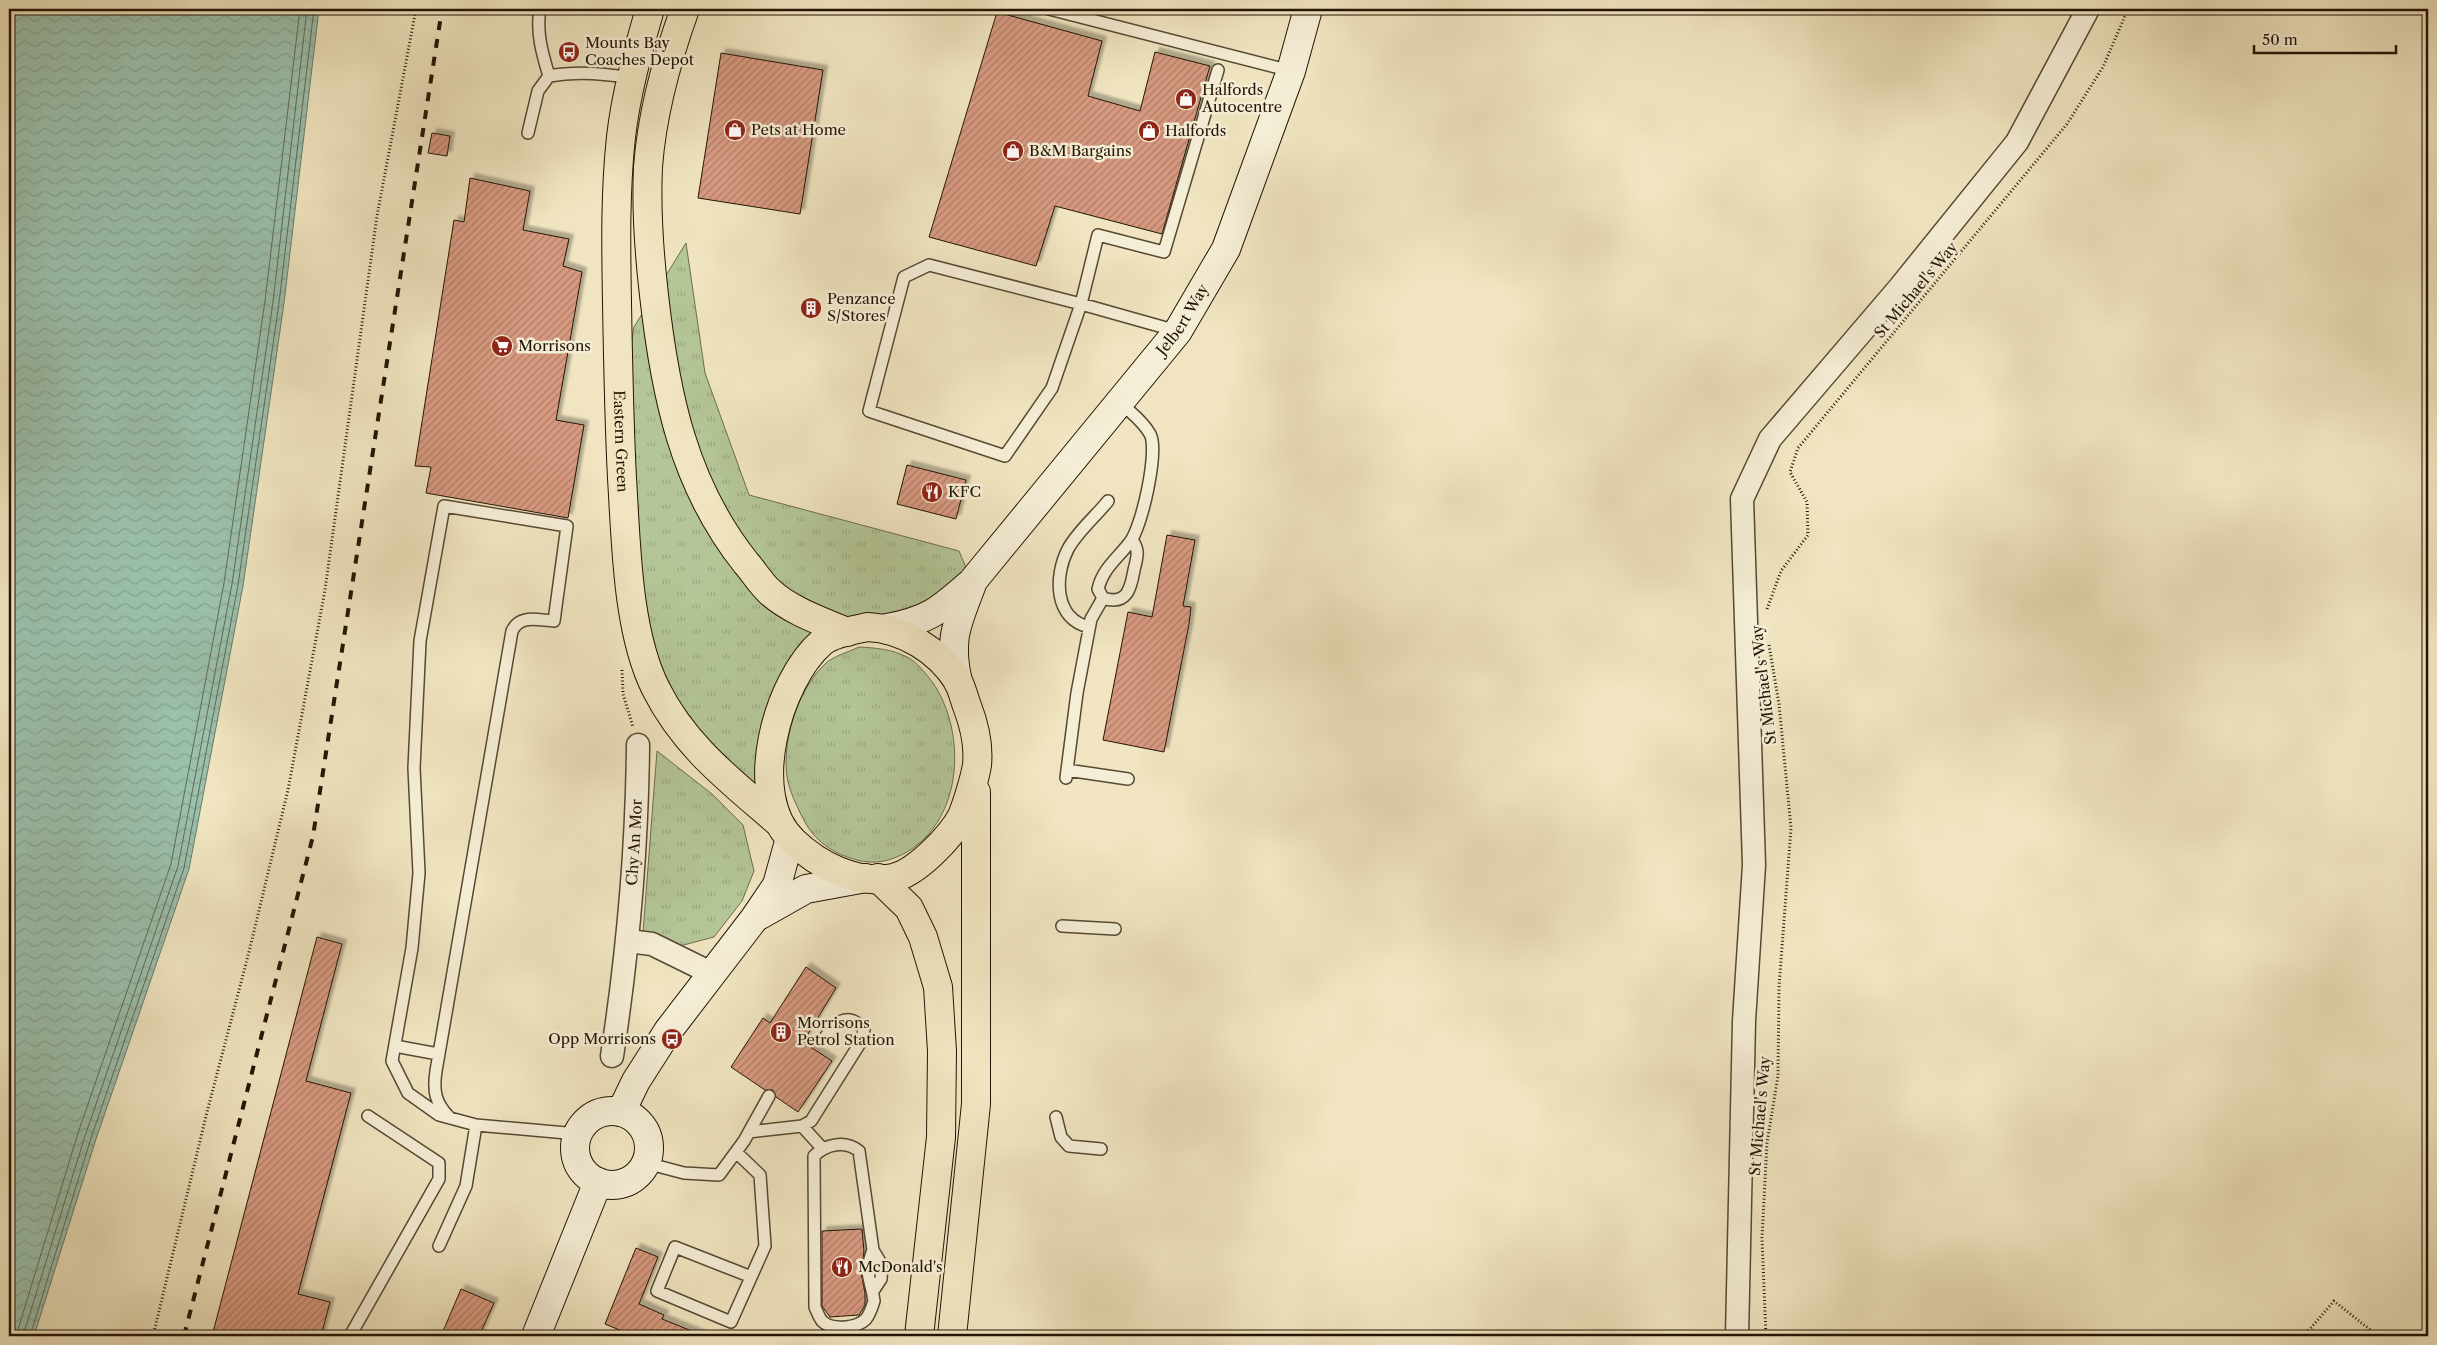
<svg xmlns="http://www.w3.org/2000/svg" width="2437" height="1345" font-family="'Libre Caslon Text',serif">
  <style>
    .grass { fill: url(#grass-tufts); stroke: #6c6d4e }
    .water { fill: url(#water-waves); stroke: #6b7b69 }
    .lines { fill: none; stroke-linecap: round; stroke-linejoin: round }
    .shore { stroke: #5f6a58; stroke-width: 1 }
    .building { fill: url(#building-hatch); stroke: #231404; filter: url(#shadow) }
    .lane-casing { stroke: #564833; stroke-width: 14 }
    .street-casing { stroke: #564833; stroke-width: 25 }
    .secondary-casing { stroke: #231404; stroke-width: 30 }
    .highway-casing { stroke: #231404; stroke-width: 30 }
    .path { stroke: #231404; stroke-width: 3; stroke-dasharray: 1 2.5; stroke-linecap: butt }
    .lane { stroke: #f5eed6; stroke-width: 11 }
    .street { stroke: #f5eed6; stroke-width: 22 }
    .secondary { stroke: #f5eed6; stroke-width: 28 }
    .highway { stroke: #f0e5c0; stroke-width: 28 }
    .rail { stroke: #231404; stroke-width: 4; stroke-dasharray: 9 9; stroke-linecap: butt }
    .labels { text-anchor: middle; stroke-width: 5; stroke-linejoin: round; paint-order: stroke }
    .poi-label { font-size: 15px; fill: #231404; stroke: #f5eed6; text-anchor: start }
    .street-label { font-size: 15px; fill: #231404; stroke: #f5eed6 }
  </style>
  <defs>
    <pattern id="grass-tufts" width="24" height="20" patternUnits="userSpaceOnUse" patternTransform="scale(1.25)"><rect width="24" height="20" fill="#b4c697"/><path d="M3 7l-1-3M5 7V3M7 7l1-3M15 17l-1-3M17 17v-4M19 17l1-3" fill="none" stroke="#9aa980"/></pattern>
    <pattern id="water-waves" width="16" height="10" patternUnits="userSpaceOnUse" patternTransform="scale(1.25)"><rect width="16" height="10" fill="#9bc0ac"/><path d="M0 5q4-4 8 0t8 0" fill="none" stroke="#85a492"/></pattern>
    <pattern id="building-hatch" width="6" height="6" patternUnits="userSpaceOnUse" patternTransform="scale(1.25)"><rect width="6" height="6" fill="#d7997f"/><path d="M-1 1l2-2M0 6l6-6M5 7l2-2" fill="none" stroke="#ae7c66"/></pattern>
    <filter id="shadow"><feDropShadow dx="4.5" dy="-4.5" stdDeviation="1" flood-color="#0004"/></filter>
  </defs>
  <rect width="100%" height="100%" fill="#f0e5c0"/>
  <filter id="stains"><feTurbulence type="fractalNoise" baseFrequency=".004" numOctaves="4"/><feColorMatrix values="0 0 0 0 .2 0 0 0 0 .09 0 0 0 0 .02 0 0 0 .5 -.17"/></filter>
  <radialGradient id="worn" r=".72"><stop offset=".6" stop-color="#630" stop-opacity="0"/><stop offset="1" stop-color="#630" stop-opacity=".3"/></radialGradient>
  <path class="grass" d="M686,243L705,373L749,495L959,551L972,582L939,611L847,632L784,696L779,823L653,681L619,416L634,327Z
    M859,647C876,648 891,649 907,657C917,662 926,674 933,683C967,733 963,819 907,852C891,861 875,865 857,860C836,855 817,843 806,824C799,811 792,797 788,782C780,746 797,690 825,664C833,656 849,652 859,647Z
    M657,751L712,794L743,825L754,871L742,901L714,937L680,946L643,932Z"/>
  <path class="water" d="M9,9H319L284,303L243,586L189,869L96,1139L34,1336H9Z"/>
  <g class="lines">
    <path class="shore" d="M16,1336L78,1133L171,864L224,583L265,301L300,9
      M23,1336L85,1136L178,866L232,584L273,302L307,9
      M30,1336L91,1138L184,868L238,585L279,303L314,9"/>
  </g>
  <path class="building" d="M997,12L1102,41L1088,96L1140,111L1155,52L1210,66L1162,234L1055,206L1036,266L929,237Z
    M721,53L823,70L800,214L698,198Z
    M432,133L450,136L447,156L428,153Z
    M470,178L530,191L523,230L569,239L563,266L582,272L556,420L584,425L568,518L426,493L431,467L415,466L454,220L464,222Z
    M907,465L966,480L956,519L897,504Z
    M1167,535L1195,540L1183,606L1191,607L1189,624L1164,752L1103,740L1128,612L1152,617Z
    M317,937L342,944L306,1081L351,1093L298,1294L330,1302L321,1336H212Z
    M806,967L836,988L803,1042L832,1061L798,1112L776,1097L773,1090H765L731,1067L763,1018L770,1023Z
    M862,1229L864,1252L861,1272L865,1293V1305L859,1315L830,1317L822,1306V1231Z
    M636,1248L658,1257L639,1304L664,1315L662,1319L704,1336H634L605,1324Z
    M461,1289L494,1303L479,1336H441Z"/>
  <g class="lines">
    <g class="lane-casing">
      <path id="lane" d="M540,9C536,32 542,53 549,76
        M1049,9L1291,71
        M528,133L538,91L549,76C577,71 602,73 630,78
        M929,265L1081,304L1052,388L1005,456L869,411L904,277Z
        M1177,331L1081,304L1098,235L1164,252L1218,70
        M1121,403C1131,413 1143,421 1150,434C1159,450 1142,527 1130,542C1118,558 1103,568 1098,589L1103,598C1127,606 1131,588 1134,570C1137,558 1140,550 1132,540
        M1089,627C1054,619 1054,576 1068,549C1077,532 1096,516 1108,501
        M1067,770L1128,779
        M1066,778L1077,693L1091,619L1103,598
        M1062,926L1115,929
        M395,1046L438,1054
        M1056,1117L1061,1137L1069,1146L1101,1149
        M450,1118C435,1103 433,1091 436,1071L512,631C520,614 537,620 554,621L567,526L444,506L420,641L414,768L419,873L412,948L392,1061L408,1093L439,1115L476,1125L578,1134
        M802,1126L822,1148
        M749,1132L802,1126L811,1121L862,1040L864,1029C847,1011 835,1022 824,1039
        M736,1152L760,1175L765,1246L731,1322L657,1291L675,1247L749,1276
        M646,1163L684,1173L719,1175L744,1141L769,1096
        M439,1246L466,1186L476,1125
        M873,1250C863,1276 871,1277 874,1301C872,1307 870,1314 866,1319C857,1328 832,1331 822,1321C819,1317 817,1312 815,1307L814,1156C826,1144 845,1140 859,1151L873,1250L882,1265L881,1279L873,1291
        M350,1336L439,1179V1163L368,1116"/>
    </g>
    <g class="street-casing">
      <g id="street">
        <path d="M628,941L652,944L711,973"/>
        <path id="s1" d="M612,1056C628,952 637,850 638,745"/>
        <path d="M1737,1336L1744,1021L1754,865L1742,499L1770,439L1900,287L2017,142L2088,9"/>
      </g>
    </g>
    <g class="secondary-casing">
      <g id="secondary">
        <path id="s2" d="M887,628C930,620 940,610 972,582L1178,331L1226,249L1291,71L1308,9"/>
        <path d="M958,682C948,639 957,624 972,584"/>
        <path d="M760,915L806,889L866,878"/>
        <circle cx="612" cy="1148" r="37"/>
        <path d="M621,1112L636,1081L668,1031L754,919L777,885L790,838"/>
        <path d="M536,1336L598,1182"/>
      </g>
    </g>
    <g class="highway-casing">
      <g id="highway">
        <path id="s3" d="M650,9C638,51 626,93 621,137C615,192 616,248 617,303C618,362 619,420 622,478C626,542 627,632 656,689C685,747 731,781 779,823"/>
        <path d="M685,9C667,59 652,113 648,167C646,210 649,252 654,295C665,393 683,484 746,563C754,572 761,584 770,592C791,611 821,621 847,632"/>
        <path d="M868,627C904,629 938,650 958,681C962,689 964,698 967,706C974,724 979,745 977,765C975,778 967,804 962,816C951,837 916,873 893,878C856,885 818,865 793,841C745,796 777,681 822,642C833,633 854,630 868,627Z"/>
        <path d="M878,878L909,908L923,937L938,987L942,1051L941,1137L919,1336"/>
        <path d="M952,1336L976,1104V792"/>
      </g>
    </g>
    <path class="path" d="M1767,609L1781,571L1808,535L1807,502L1790,472L1798,448L2067,124L2103,67L2128,9
      M622,670L623,694L633,727
      M153,1336L206,1116L249,952L288,790L325,590L377,216L416,9
      M1766,1336L1762,1238L1767,1143L1778,1076L1779,987L1791,828L1779,704L1769,645
      M2304,1336L2334,1301L2378,1336"/>
    <use href="#lane" class="lane"/>
    <use href="#street" class="street"/>
    <use href="#secondary" class="secondary"/>
    <use href="#highway" class="highway"/>
    <path class="rail" d="M184,1336L313,836L442,9"/>
  </g>
  <defs>
    <g id="bus-disc" transform="scale(1.125)"><circle r="9.5" fill="#8f2418" stroke="#f5eed6"/><path d="M-5-6H5V4H4V6H2V4H-2V6H-4V4H-5ZM-3.5-4V0h7V-4ZM-3.5 1.2v1.5H-2V1.2ZM2 1.2v1.5H3.5V1.2Z" fill="#fff"/></g>
    <g id="shop-disc" transform="scale(1.125)"><circle r="9.5" fill="#8f2418" stroke="#f5eed6"/><path d="M-5-2.5h2.3a2.7 3.5 0 0 1 5.4 0H5L5.5 6h-11ZM-1.5-2.5h3a1.5 2.3 0 0 0-3 0Z" fill="#fff"/></g>
    <g id="building-disc" transform="scale(1.125)"><circle r="9.5" fill="#8f2418" stroke="#f5eed6"/><path d="M-4-6H4V6H1V3H-1V6H-4ZM-2.5-4.3h1.7v1.8h-1.7ZM.8-4.3h1.7v1.8H.8ZM-2.5-1h1.7V.8h-1.7ZM.8-1h1.7V.8H.8Z" fill="#fff"/></g>
    <g id="supermarket-disc" transform="scale(1.125)"><circle r="9.5" fill="#8f2418" stroke="#f5eed6"/><path d="M-6-5.5h2.5l.6 2H6L4.5 2H-2.5L-4.4-4H-6ZM-1.5 3.2a1.3 1.3 0 1 0 .1 0ZM3 3.2a1.3 1.3 0 1 0 .1 0Z" fill="#fff"/></g>
    <g id="restaurant-disc" transform="scale(1.125)"><circle r="9.5" fill="#8f2418" stroke="#f5eed6"/><path d="M-5-6h1v4h1v-4h1v4h1v-4h1v5L-1.5 .5V6h-2V.5L-5-1ZM5-6V6H3V1.5H1.5Q1.5-4 5-6Z" fill="#fff"/></g>
  </defs>
  <g fill-rule="evenodd">
    <use href="#bus-disc" x="569" y="52"/>
    <use href="#shop-disc" x="1186" y="99"/>
    <use href="#shop-disc" x="735" y="130"/>
    <use href="#shop-disc" x="1149" y="131"/>
    <use href="#shop-disc" x="1013" y="151"/>
    <use href="#building-disc" x="811" y="308"/>
    <use href="#supermarket-disc" x="502" y="346"/>
    <use href="#restaurant-disc" x="932" y="492"/>
    <use href="#building-disc" x="781" y="1032"/>
    <use href="#bus-disc" x="672" y="1039"/>
    <use href="#restaurant-disc" x="842" y="1267"/>
  </g>
  <g class="labels">
    <g class="poi-label">
      <text x="585" y="48">Mounts Bay<tspan x="585" dy="17">Coaches Depot</tspan></text>
      <text x="1202" y="95">Halfords<tspan x="1202" dy="17">Autocentre</tspan></text>
      <text x="751" y="135">Pets at Home</text>
      <text x="1165" y="136">Halfords</text>
      <text x="1029" y="156">B&amp;M Bargains</text>
      <text x="827" y="304">Penzance<tspan x="827" dy="17">S/Stores</tspan></text>
      <text x="518" y="351">Morrisons</text>
      <text x="948" y="497">KFC</text>
      <text x="797" y="1028">Morrisons<tspan x="797" dy="17">Petrol Station</tspan></text>
      <text x="656" y="1044" text-anchor="end">Opp Morrisons</text>
      <text x="858" y="1272">McDonald's</text>
    </g>
    <g class="street-label">
      <text transform="translate(1916 290) rotate(-50)" y="5">St Michael's Way</text>
      <text dy="5" stroke="none"><textPath href="#s2" startOffset="435">Jelbert Way</textPath></text>
      <text dy="5" stroke="none"><textPath href="#s3" startOffset="436">Eastern Green</textPath></text>
      <text transform="translate(1764 685) rotate(-97)" y="5">St Michael's Way</text>
      <text dy="5" stroke="none"><textPath href="#s1" startOffset="215">Chy An Mor</textPath></text>
      <text transform="translate(1760 1116) rotate(-85)" y="5">St Michael's Way</text>
    </g>
  </g>
  <rect width="2437" height="1345" fill="none" stroke="#f0e5c0" stroke-width="30"/>
  <rect x="10" y="10" width="2417" height="1325" fill="none" stroke="#231404" stroke-width="2.5"/>
  <rect x="15" y="15" width="2407" height="1315" fill="none" stroke="#231404"/>
  <path d="M2254 45v8h142v-8" fill="none" stroke="#231404" stroke-width="2.5"/>
  <text x="2262" y="45" font-size="15" fill="#231404" stroke="#f5eed6" stroke-width="4" paint-order="stroke">50 m</text>
  <rect width="100%" height="100%" filter="url(#stains)"/>
  <rect width="100%" height="100%" fill="url(#worn)"/>
</svg>
